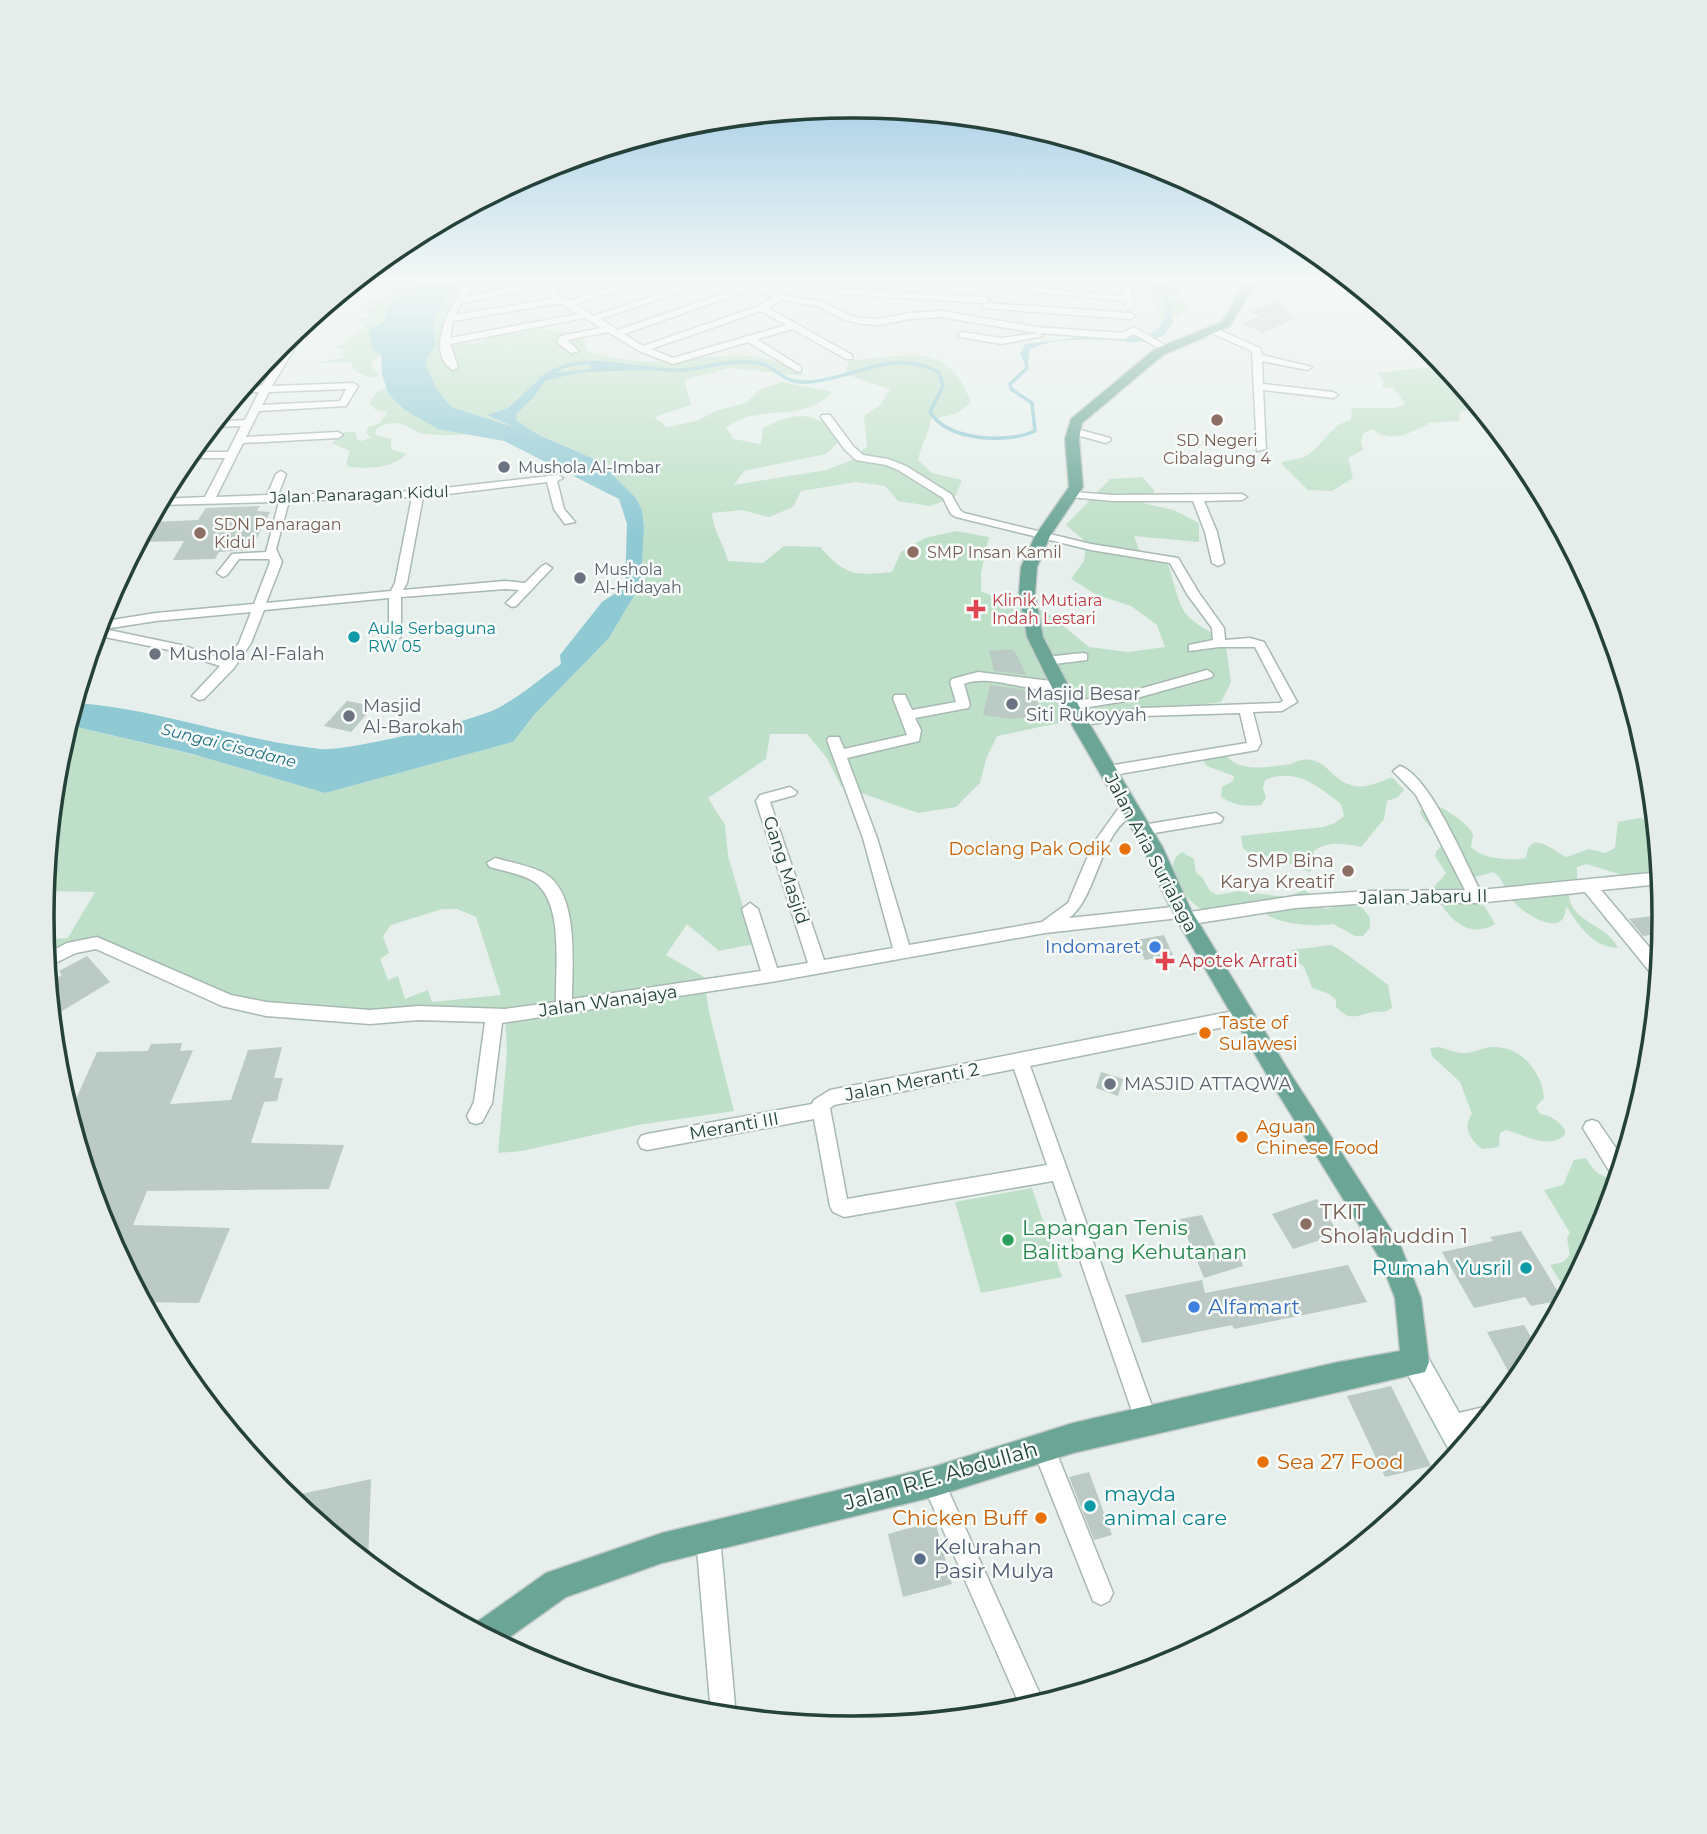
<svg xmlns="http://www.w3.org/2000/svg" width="1707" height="1834" font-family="Montserrat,sans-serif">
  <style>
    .green { fill: #bfe0c8; fill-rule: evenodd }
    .water { fill: #8ec9d4 }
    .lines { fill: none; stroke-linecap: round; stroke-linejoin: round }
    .stream { stroke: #8ec9d4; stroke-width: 3.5 }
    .building { fill: #bbcac4 }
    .street-casing { stroke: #a8b8b2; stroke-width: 3 }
    .secondary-casing { stroke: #a4bbb3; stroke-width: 3 }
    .primary-casing { stroke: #c2cac8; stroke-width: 3 }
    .street { fill: #fff; fill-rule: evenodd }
    .secondary { fill: #fff; fill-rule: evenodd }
    .primary { fill: #6aa596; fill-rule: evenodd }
    .education-dot { fill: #8d6e63; stroke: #f7fbf9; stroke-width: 2.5 }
    .worship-dot { fill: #6b7280; stroke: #f7fbf9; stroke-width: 2.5 }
    .health-dot { fill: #e0444e; stroke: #f7fbf9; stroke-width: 2.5 }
    .culture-dot { fill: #0f9aa8; stroke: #f7fbf9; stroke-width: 2.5 }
    .food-dot { fill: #e8710a; stroke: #f7fbf9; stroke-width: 2.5 }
    .shop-dot { fill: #3f7fe0; stroke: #f7fbf9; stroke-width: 2.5 }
    .leisure-dot { fill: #2e9e5b; stroke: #f7fbf9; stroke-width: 2.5 }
    .service-dot { fill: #5c6f8a; stroke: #f7fbf9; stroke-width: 2.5 }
    .labels { text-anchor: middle; stroke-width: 5; stroke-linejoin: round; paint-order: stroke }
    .far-education-label { font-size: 16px; fill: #785e54; stroke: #f7fbf9; text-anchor: start }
    .far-worship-label { font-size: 16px; fill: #5b616d; stroke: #f7fbf9; text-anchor: start }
    .far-street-label { font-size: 16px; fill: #24423a; stroke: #f7fbf9 }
    .far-health-label { font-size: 16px; fill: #be3a42; stroke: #f7fbf9; text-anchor: start }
    .far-culture-label { font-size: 16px; fill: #0d838f; stroke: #f7fbf9; text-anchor: start }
    .far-water-label { font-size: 16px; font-style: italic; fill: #1c6f80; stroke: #f7fbf9 }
    .worship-label { font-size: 18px; fill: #5b616d; stroke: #f7fbf9; text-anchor: start }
    .food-label { font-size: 18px; fill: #c56008; stroke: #f7fbf9; text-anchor: start }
    .street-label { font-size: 18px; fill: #24423a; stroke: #f7fbf9 }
    .education-label { font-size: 18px; fill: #785e54; stroke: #f7fbf9; text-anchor: end }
    .shop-label { font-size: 18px; fill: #366cbe; stroke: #f7fbf9; text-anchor: end }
    .health-label { font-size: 18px; fill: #be3a42; stroke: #f7fbf9; text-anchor: start }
    .near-education-label { font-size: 21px; fill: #785e54; stroke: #f7fbf9; text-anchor: start }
    .near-leisure-label { font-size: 21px; fill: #27864d; stroke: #f7fbf9; text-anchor: start }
    .near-culture-label { font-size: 21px; fill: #0d838f; stroke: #f7fbf9; text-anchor: end }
    .near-shop-label { font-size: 21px; fill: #366cbe; stroke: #f7fbf9; text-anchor: start }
    .near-food-label { font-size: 21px; fill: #c56008; stroke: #f7fbf9; text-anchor: start }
    .near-street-label { font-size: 21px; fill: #24423a; stroke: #f7fbf9 }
    .near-service-label { font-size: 21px; fill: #4e5e75; stroke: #f7fbf9; text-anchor: start }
    .rim { fill: none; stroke: #24423a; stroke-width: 3.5 }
  </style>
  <rect width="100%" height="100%" fill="#e6efeb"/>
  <path class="green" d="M409,282H426L385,322L384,354L374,359L371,364L379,376C370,380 359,374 352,368V363L349,362L318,363L345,357L340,354L345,349L334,348L348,342L350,337L364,328L358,319L369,317V314L363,312L375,304L363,302L384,297L387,291Z
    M457,282H470L458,301L445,342L474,344L521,327L570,332L585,340L587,351C612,359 642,363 668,361C720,358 757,344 805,376L729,368L684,380L691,405L654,417L667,427L696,421L718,410L746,403L759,390L782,382L833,392C807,418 778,409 746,417C739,419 732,424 726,427L733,439L761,444L763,428C794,412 819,408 839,441L826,454L744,471L734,485L826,470L852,460L867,446L864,416L881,404L890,389L845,374L849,361C903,357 949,338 971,403L956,414L931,419C929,434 921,445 918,460L932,473L962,480L955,497L930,506L898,501L885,486L856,482L801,491L793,507L769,517L742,510L712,513C713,531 724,544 728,561L763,563L784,546L820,547C845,576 856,576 892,572L901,552L925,538L956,531L989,537L981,573V591L1010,604L1045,611L1089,647L1128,652L1165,647L1157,625L1131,606L1097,595L1071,579L1084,561L1086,542L1066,525L1110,479L1142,477L1155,491L1143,503L1174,510L1199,523V542L1134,536L1140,552L1168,564C1183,612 1177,616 1225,639L1231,682L1221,702L1069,721L997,736L986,759L980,783L956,807L918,813L841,786L827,758L807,734H770L766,759L708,798L725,825L728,856L754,944L719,951L687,924L666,955L704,977L709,1012L734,1111L638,1125L522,1151L498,1153L507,1053L505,1016L370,1017L228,1001L97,943L73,947L46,961L44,939L68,938L95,892L45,891L58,758L68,725L198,756L325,793L513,742L537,712L609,638L641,584L644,528L642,510L636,498L599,461L543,436L451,407L437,389L425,363L435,345L433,320ZM442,909H457L476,917L501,995L432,1002L428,990L405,999L398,976L388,980L380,959L389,953L383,936L391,925Z
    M1141,282L1182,284L1180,297L1186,303L1185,311L1179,317L1162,319C1152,309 1151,295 1141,282Z
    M1430,367H1447L1480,407L1460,412L1459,421L1427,423L1428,425C1409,432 1392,445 1372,429L1363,434L1361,441L1363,450L1348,458L1353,478L1332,491L1308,490L1281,463C1289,458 1299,461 1308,455C1324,444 1331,424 1351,420L1352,408H1393L1406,404L1393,388L1382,387L1384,382L1377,373Z
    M386,388L469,430V434C464,436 423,435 419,433C403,425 396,418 377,428L375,435L391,439V449L406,454C395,468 367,469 349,467L346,464L350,451L332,443L344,432H356L357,439L361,441L371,438L366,433L368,427L380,423L387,412L376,410L369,403L377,392Z
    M1225,754C1239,773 1265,767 1285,765C1295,764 1300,758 1311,760C1322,762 1325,767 1333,774C1353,793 1369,787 1392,777L1404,790L1398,797L1387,801L1384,819L1361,847C1343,844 1328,840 1313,852L1315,863L1310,872C1289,865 1277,852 1254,857L1243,848L1241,836L1323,827L1335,823L1344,816L1341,804C1317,786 1297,767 1265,780L1263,788L1266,798L1261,805C1245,807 1235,805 1221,797L1222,787L1233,781L1234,776L1207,766L1202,759Z
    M1430,804C1440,804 1471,825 1473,835C1473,838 1471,845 1471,847C1482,859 1511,861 1526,858C1530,827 1552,851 1567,857L1589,849L1605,853L1615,848L1618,822L1640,818L1656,821L1661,875L1619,874L1586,864L1577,867V882L1569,897C1572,922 1609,926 1618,948C1590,946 1580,926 1566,906C1566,941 1524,915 1512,900C1504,890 1505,880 1493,872L1469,879L1472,898L1485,907L1495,924C1466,942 1442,913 1434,887L1446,873L1435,856L1437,850L1445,844C1438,833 1423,823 1420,811Z
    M1182,852L1194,859L1196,873L1202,877L1210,891L1217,895L1239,891L1286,897L1305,890L1325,909L1347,904L1362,907L1370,918V928L1363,936H1355L1333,924C1315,927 1272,925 1261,909C1246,910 1226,915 1211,913C1190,909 1157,866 1182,852Z
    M1331,945C1339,948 1378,977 1388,985L1392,1008C1384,1014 1378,1010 1369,1013C1353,1017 1349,1020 1336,1007V1000L1329,994L1312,988L1304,967L1291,957L1292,950Z
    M1439,1047C1447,1049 1457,1054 1466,1053C1476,1052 1484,1047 1494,1047C1522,1047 1542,1072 1544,1098L1536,1107L1540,1114C1551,1116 1558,1120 1565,1130L1564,1136C1547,1149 1524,1135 1506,1130L1500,1133L1499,1147L1482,1149C1470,1140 1462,1126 1472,1114L1460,1082L1432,1056L1430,1048Z
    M1586,1158C1594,1172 1601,1178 1618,1179L1603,1228L1568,1294L1550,1265L1563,1262L1570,1255L1567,1238L1570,1233L1544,1190L1563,1185L1574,1160Z
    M1032,1188L1062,1277L981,1293L955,1202Z"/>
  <path class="water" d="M419,282H457L433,320L435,345L425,363L437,389L451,407L517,428L487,415L508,408L545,374L590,369L591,366L587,363L651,370L582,372L545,381L534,397L516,414L517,421L537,434L599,461L636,498L642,510L644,528L641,584L609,638L535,714L513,742L325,793L192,754L68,725L74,703C157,708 237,740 320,749C346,752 476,721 500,707C522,695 541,678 561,664L560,655L602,602L625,587L627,524L619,499L504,441L438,429L405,410L389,395L382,375L381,354L372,349L369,330L385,321V311Z
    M1151,282H1160L1165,289L1174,312L1171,316L1173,323L1163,336L1156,338L1149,334L1159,327L1167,308L1162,294Z
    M1089,336H1140L1146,340C1135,344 1120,341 1108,340C1083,339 1053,338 1030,349L1027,368L1020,354L1025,344Z"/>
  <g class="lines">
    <path class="stream" d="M542,378C549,374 558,368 566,366C602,356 645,372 683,370C706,368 733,359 757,363C779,366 779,384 810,382C858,378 889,348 939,372L943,386L930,412C948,441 1007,444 1035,431L1032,403L1011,389L1010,384L1027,368L1026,363"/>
  </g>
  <path class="building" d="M1276,301L1296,318L1263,333L1242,324L1260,316L1250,312Z
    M260,506L257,511L270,512L251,550L219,552L215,559L173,560L184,541L139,542L151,522L198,520L206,508Z
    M1013,649L1018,657L1026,675L994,671L989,651Z
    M990,685L1040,692L1035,717L1010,719L983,715Z
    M347,701L374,706L351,732L324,726Z
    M1660,915L1665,920L1663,933L1643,936L1629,919Z
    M1164,935L1173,955L1145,960L1136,940Z
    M87,956L110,982L52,1017L48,983L62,975L59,971Z
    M182,1043L180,1051L193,1050L170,1104L231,1100L248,1050L282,1047L274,1078H283L277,1101L264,1102L251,1143L344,1145L329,1189L147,1191L133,1225L230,1228L199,1303L143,1302L104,1227L65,1100L76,1099L97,1052L148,1051L151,1044Z
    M1101,1072L1123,1079L1118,1096L1096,1088Z
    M1317,1199L1339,1234L1293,1249L1272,1214Z
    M1202,1215L1218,1251L1235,1247L1243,1266L1204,1278L1180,1219Z
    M1521,1231L1563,1300L1531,1306L1525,1297L1474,1308L1442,1252L1493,1241L1490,1237Z
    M1348,1265L1367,1302L1234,1329L1232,1325L1142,1343L1125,1295L1202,1280L1205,1293Z
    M1524,1325L1538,1349L1515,1384L1487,1332Z
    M1391,1386L1431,1466L1385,1477L1347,1396Z
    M1089,1472L1112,1535L1094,1540L1069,1477Z
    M371,1479L368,1563L287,1497Z
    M935,1521L952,1584L903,1597L888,1534Z"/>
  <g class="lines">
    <g class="street-casing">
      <path id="street" d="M354,282H358L355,286H350Z
        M466,282H474L465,297L529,284L528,282H539L548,288L566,282H580L554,292L569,301L627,282H641L575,304L593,316L696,282H710L600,319L618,330L746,286L738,282H751L782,295L823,302L848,315L862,318L879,319L909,313L941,311L1037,327L1123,333L1134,327L1170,348L1162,350L1134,334L1125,339L1037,333L941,317L909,319L879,325L862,324L842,319L818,306L781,300L768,308L852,355V359H846L793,329L757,339L801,367V371L798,372L748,342L673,364L639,351L608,332L567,340L579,351L571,353L557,342L561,336L601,328L585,318L450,344L458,367L453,370C423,353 453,302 466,282ZM536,288L553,299L455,315L461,303ZM753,289L773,297L759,306L643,346L624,334ZM560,303L578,314L450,338L453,321ZM761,311L786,325L673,358L651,349Z
        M935,282H972L1124,296L1123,287L1118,282H1128L1131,286L1134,307L1127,309L1125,301Z
        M1330,282H1353L1357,286L1248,291L1244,288L1248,285Z
        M843,289L985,297L989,300L985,303L840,294V290Z
        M986,303L1131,313L1135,316L1131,319L983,308V304Z
        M1390,315H1392L1398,319H1390Z
        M1209,328H1215L1260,348L1262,355L1312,367L1307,370L1262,361L1263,384L1333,392L1338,395L1333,398L1263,390L1266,449L1257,451L1252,351L1209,332Z
        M962,332L1002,338L1039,333L1043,336L1002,344L959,337V333Z
        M289,342L297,344L272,386L353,383L358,386L346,406L259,411L246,437L338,432L343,435L338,438L243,443L216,497L267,495L276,474L281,471L286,474L278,495L418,491L558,475L563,478L557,481L564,509L575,522L565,524L554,509L547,482L423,497L407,583L403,590L505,581L525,583L542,566L546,564L552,568L516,606L512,607L506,603L519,590L505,589L401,597V637L395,641L389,637V598L264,610L251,643L234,668L204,699L199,700L192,696L220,666L174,651L95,635L99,622L156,613L254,604L270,562L269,559H239L227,575L223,577L217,573L232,554L266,552L279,502L158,505L161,499L205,497L225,458H186L190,452H228L241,426L211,427L215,422L245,420L259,392H239L244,387L262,386ZM346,389L340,401L262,405L269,392ZM412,497L395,583L391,591L266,603L282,562L276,549L289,501ZM251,612L239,643L226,660L181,645L104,629L156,621Z
        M822,415H830L853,446L863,455L888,459L906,466L951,494L960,510L964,513L1091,544L1178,558L1199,593L1224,628L1225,640L1250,638L1264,642L1297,702L1282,711L1253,712L1261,743L1257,750L1108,776L1103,774L1101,771L1108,766L1247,743L1240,713L1142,716L1079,726L1072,722L1079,718L1142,708L1279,703L1283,701L1255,647H1219L1189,651V645L1213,640L1212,628L1187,594L1170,563L1091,550L956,517L951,514L943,498L898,470L886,465L856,460L845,450L821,417Z
        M1073,428L1110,438L1111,440L1106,443L1069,433V429Z
        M1073,492L1113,495L1242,494L1247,497L1242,500L1204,501L1217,532L1224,563L1218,566L1212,563L1205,532L1193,501H1113L1069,497V493Z
        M1083,653L1087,654V660L1046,665L1040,661L1046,657Z
        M1207,670L1213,674L1212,677L1126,701L1070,710L1063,706L1070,702L1125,693Z
        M978,672L1059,682L1066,686C1047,701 992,671 964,684L970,705L968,708L915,718L921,730L919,741L847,758L877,838L909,945L1042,922L1068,903L1093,844L1118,809L1131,806L1138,811L1136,815C1102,824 1097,899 1069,918L1182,906L1188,908L1190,912L1295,896L1369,891L1465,890L1416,795L1393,771L1400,766C1430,776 1465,862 1480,890L1661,872V884L1601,890L1661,961L1659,978L1654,977L1585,892L1476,903H1369L1295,908L1186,925L1180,923L1179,918L1045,933L771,982L502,1023L492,1103L482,1122L476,1124L470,1122L467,1116L474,1102L485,1022L419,1020L370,1024L266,1016L222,1006L96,949L76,953L47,967L46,954L67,943L97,937L231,995L266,1002L370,1010L419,1006L505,1009L556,1002C555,968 564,906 536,883C524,874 503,871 490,867L487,863L495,858C510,862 528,866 542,872C580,890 572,964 572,999L761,971L742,909L750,903L758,909L777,968L808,963L756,801L760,795L790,787L797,792L795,795L770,802L824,960L893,948L863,838L827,740L829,737H839L844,749L907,735L893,698L895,695H905L912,710L956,702L950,682L952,679Z
        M1216,813L1223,818L1221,822L1142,835L1135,830L1142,825Z
        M1244,1009L1250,1011L1252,1016L1250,1021L1244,1023L1030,1066L1157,1420L1154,1428L1146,1431L1138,1428L1135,1420L1053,1181L844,1217L833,1212L830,1206L814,1119L647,1150L641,1148L638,1142L641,1136L647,1134L812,1104L814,1100L830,1090ZM1014,1069L1047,1165L847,1199L830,1108L834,1105Z
        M1592,1120L1598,1122L1624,1160L1618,1179L1613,1177L1583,1128L1586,1122Z
        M1488,1406L1495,1409C1481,1425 1466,1442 1442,1433L1439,1425L1442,1417Z
        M1043,1436L1051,1439L1113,1593L1109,1601L1101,1605L1093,1601L1032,1447L1035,1439Z
        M933,1471L941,1474L1044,1703L1022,1710L922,1482L925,1474Z
        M708,1525L716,1529L720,1537L736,1717L711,1714L696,1537L700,1529Z"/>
    </g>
    <g class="secondary-casing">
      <path id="secondary" d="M1415,1348L1425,1352L1472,1436L1454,1459L1401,1362L1405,1352Z"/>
    </g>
    <g class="primary-casing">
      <path id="primary" d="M1245,282H1256L1230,326L1163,355L1082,423L1079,439L1083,487L1050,536L1037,567L1035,593L1043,637L1079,706L1163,848L1191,910L1290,1073L1399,1242L1421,1298L1429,1362L1425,1372L1073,1453L933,1497L662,1563L566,1597L500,1644L472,1629L474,1624L546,1573L662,1533L933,1467L1073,1423L1334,1363L1400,1351L1395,1298L1379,1257L1274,1087L1172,912L1143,848L1061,706L1027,637L1019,593L1021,567L1035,536L1069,487L1065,439L1071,419L1155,349L1222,322Z"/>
    </g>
    <use href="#street" class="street"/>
    <use href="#secondary" class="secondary"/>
    <use href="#primary" class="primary"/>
  </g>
  <linearGradient id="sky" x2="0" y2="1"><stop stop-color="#84bce0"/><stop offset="0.52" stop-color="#f4f8f6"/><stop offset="1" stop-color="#f4f8f6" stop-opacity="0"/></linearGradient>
  <rect width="1707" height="539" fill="url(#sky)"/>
  <g class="education-dot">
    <circle cx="1217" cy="420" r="7"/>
    <circle cx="200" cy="533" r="7"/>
    <circle cx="913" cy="552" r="7"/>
    <circle cx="1348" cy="871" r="7"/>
    <circle cx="1306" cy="1224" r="7"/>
  </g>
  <g class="worship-dot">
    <circle cx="504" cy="467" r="7"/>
    <circle cx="580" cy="578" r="7"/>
    <circle cx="155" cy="654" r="7"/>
    <circle cx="1012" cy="704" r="7"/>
    <circle cx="349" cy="716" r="7"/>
    <circle cx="1110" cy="1084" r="7"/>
  </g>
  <g class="health-dot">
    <path d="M972.5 598.5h7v7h7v7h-7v7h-7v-7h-7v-7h7z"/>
    <path d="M1161.5 950.5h7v7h7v7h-7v7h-7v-7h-7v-7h7z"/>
  </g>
  <g class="culture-dot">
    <circle cx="354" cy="637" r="7"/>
    <circle cx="1526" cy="1268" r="7"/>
    <circle cx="1090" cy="1506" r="7"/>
  </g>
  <g class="food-dot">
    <circle cx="1125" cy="849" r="7"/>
    <circle cx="1205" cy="1033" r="7"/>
    <circle cx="1242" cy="1137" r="7"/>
    <circle cx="1263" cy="1462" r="7"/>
    <circle cx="1041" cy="1518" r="7"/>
  </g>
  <g class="shop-dot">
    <circle cx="1155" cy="947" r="7"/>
    <circle cx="1194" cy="1307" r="7"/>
  </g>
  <circle class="leisure-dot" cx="1008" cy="1240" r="7"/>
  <circle class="service-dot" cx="920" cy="1559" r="7"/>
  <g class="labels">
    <g class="far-education-label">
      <text x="1217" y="446" text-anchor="middle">SD Negeri<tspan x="1217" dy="18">Cibalagung 4</tspan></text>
      <text x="214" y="530">SDN Panaragan<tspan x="214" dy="18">Kidul</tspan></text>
      <text x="927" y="558">SMP Insan Kamil</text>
    </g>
    <g class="far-worship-label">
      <text x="518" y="473">Mushola Al-Imbar</text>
      <text x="594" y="575">Mushola<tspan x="594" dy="18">Al-Hidayah</tspan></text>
    </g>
    <g class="far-street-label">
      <text transform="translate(359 494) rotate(-2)" y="6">Jalan Panaragan Kidul</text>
    </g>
    <g class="far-health-label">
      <text x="992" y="606">Klinik Mutiara<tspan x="992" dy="18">Indah Lestari</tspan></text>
    </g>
    <g class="far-culture-label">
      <text x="368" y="634">Aula Serbaguna<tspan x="368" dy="18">RW 05</tspan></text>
    </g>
    <g class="far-water-label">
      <text transform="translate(229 745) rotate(14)" y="6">Sungai Cisadane</text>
    </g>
    <g class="worship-label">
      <text x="169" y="660">Mushola Al-Falah</text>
      <text x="1026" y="700">Masjid Besar<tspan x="1026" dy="21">Siti Rukoyyah</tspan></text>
      <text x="363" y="712">Masjid<tspan x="363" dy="21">Al-Barokah</tspan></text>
      <text x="1124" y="1090">MASJID ATTAQWA</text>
    </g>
    <g class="food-label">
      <text x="1111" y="855" text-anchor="end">Doclang Pak Odik</text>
      <text x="1219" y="1029">Taste of<tspan x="1219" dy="21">Sulawesi</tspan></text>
      <text x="1256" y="1133">Aguan<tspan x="1256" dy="21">Chinese Food</tspan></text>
    </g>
    <g class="street-label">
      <text transform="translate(1151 853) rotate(62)" y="6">Jalan Aria Surialaga</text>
      <text transform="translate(786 870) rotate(72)" y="6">Gang Masjid</text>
      <text transform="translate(1423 897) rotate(-1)" y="6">Jalan Jabaru II</text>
      <text transform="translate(608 1001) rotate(-8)" y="6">Jalan Wanajaya</text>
      <text transform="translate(912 1082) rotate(-11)" y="6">Jalan Meranti 2</text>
      <text transform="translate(734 1126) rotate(-10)" y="6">Meranti III</text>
    </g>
    <g class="education-label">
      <text x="1334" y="867">SMP Bina<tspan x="1334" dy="21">Karya Kreatif</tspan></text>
    </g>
    <g class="shop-label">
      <text x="1141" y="953">Indomaret</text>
    </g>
    <g class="health-label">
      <text x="1179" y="967">Apotek Arrati</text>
    </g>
    <g class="near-education-label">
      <text x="1320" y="1219">TKIT<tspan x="1320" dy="24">Sholahuddin 1</tspan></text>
    </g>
    <g class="near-leisure-label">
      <text x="1022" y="1235">Lapangan Tenis<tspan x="1022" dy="24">Balitbang Kehutanan</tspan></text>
    </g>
    <g class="near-culture-label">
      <text x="1512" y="1275">Rumah Yusril</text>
      <text x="1104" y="1501" text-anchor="start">mayda<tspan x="1104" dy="24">animal care</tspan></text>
    </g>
    <g class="near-shop-label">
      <text x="1208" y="1314">Alfamart</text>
    </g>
    <g class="near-food-label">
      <text x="1277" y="1469">Sea 27 Food</text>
      <text x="1027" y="1525" text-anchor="end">Chicken Buff</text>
    </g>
    <g class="near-street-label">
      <text transform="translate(941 1476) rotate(-16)" y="7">Jalan R.E. Abdullah</text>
    </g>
    <g class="near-service-label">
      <text x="934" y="1554">Kelurahan<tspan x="934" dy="24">Pasir Mulya</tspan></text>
    </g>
  </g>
  <path d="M0 0H1707V1834H0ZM54 917a799 799 0 1 1 1598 0a799 799 0 1 1-1598 0Z" fill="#e6ecea" fill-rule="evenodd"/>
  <path class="rim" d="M54 917a799 799 0 1 1 1598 0a799 799 0 1 1-1598 0Z"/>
</svg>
